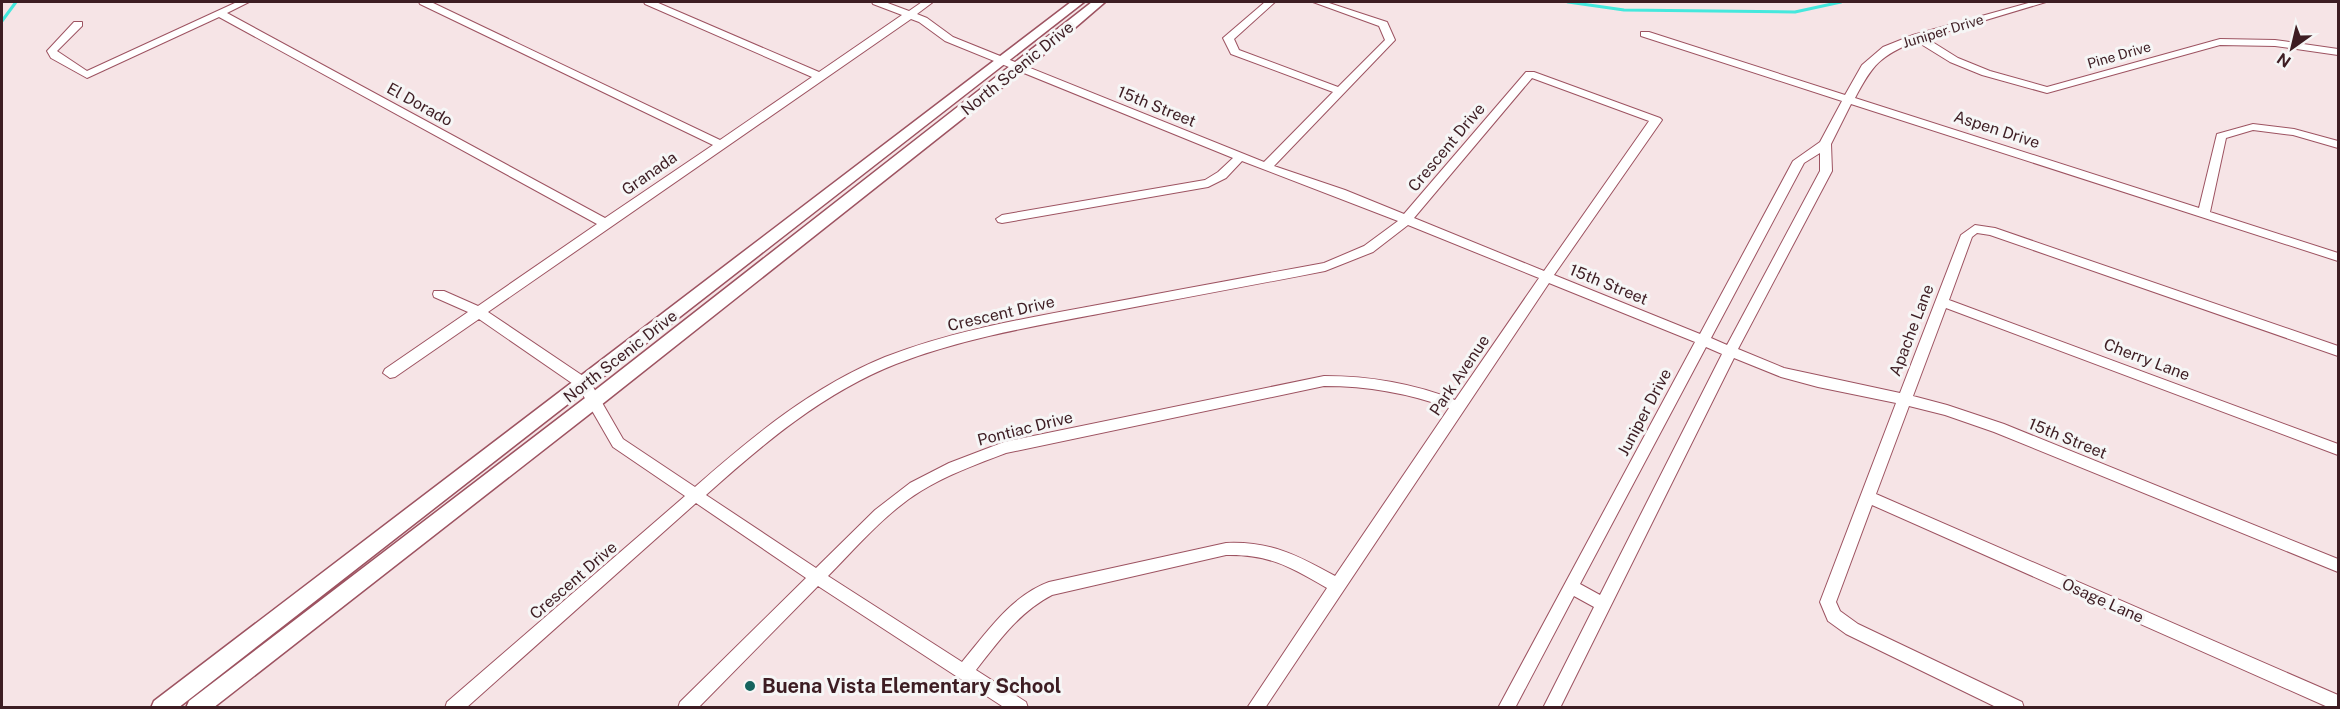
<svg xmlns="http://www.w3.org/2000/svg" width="2340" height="709" font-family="'Public Sans',sans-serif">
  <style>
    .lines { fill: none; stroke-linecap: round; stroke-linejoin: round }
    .stream { stroke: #45e8dd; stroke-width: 3 }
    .minor-casing { stroke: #9d5361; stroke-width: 2 }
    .major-casing { stroke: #9d5361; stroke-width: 3 }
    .minor { fill: #fff; fill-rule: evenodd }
    .major { fill: #fff; fill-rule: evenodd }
    .poi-dot { fill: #15635e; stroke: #f6f6f6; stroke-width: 2 }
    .labels { text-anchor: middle; stroke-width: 6; stroke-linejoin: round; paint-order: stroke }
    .far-street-label { font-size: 14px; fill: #3d1d23; stroke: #f6f6f6 }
    .street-label { font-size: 16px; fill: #3d1d23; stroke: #f6f6f6 }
    .near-poi-label { font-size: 20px; font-weight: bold; fill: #3d1d23; stroke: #f6f6f6; text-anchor: start }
  </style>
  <rect width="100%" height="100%" fill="#f6e4e6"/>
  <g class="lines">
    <path class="stream" d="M1568,2L1624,10L1795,12L1841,2
      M2,21L16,2"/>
    <g class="minor-casing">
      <path id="minor" d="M237,2H249L227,13L605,218L713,145L420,4L419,2H431L720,140L812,77L645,4L644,2H656L819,72L902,15L873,4L872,2H885L909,11L922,2H933L917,14L927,18L953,37L1264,162L1333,92L1231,54L1223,38L1265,2H1275L1234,39L1239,50L1338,87L1385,40L1379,26L1313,2H1326L1387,22L1395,40L1274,166L1345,190L1404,214L1526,72H1534L1660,118L1662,120L1554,275L1700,334L1793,161L1820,142L1842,101L1641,36V32H1649L1845,95L1862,65L1883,47L1913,35L2032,2H2046L1926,38L1958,58L1990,71L2047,87L2220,39L2275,40L2338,49V55L2275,46L2220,45L2047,93L1982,75L1950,62L1916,41C1880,56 1873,64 1855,98L2199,208L2217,134L2253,124L2294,129L2338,141V148L2293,135L2253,130L2226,138L2210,212L2338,253V261L1851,104L1831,144L1832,171L1738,349L1784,368L1900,393L1961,235L1975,225L1995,228L2338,346V356L1990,235L1977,233L1972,237L1949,300L2338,444V455L1946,308L1913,396L1947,405L2004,424L2338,559V572L1994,432L1945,415L1909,406L1876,494L2338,695V708H2330L1872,505L1836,602L1840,611L1858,624L2022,702L2024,708H1998L1846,634L1828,621L1820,602L1896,403L1818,387L1781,377L1734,358L1560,708H1543L1594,607L1574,596L1515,708H1498L1695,342L1549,283L1265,708H1247L1327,588C1291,567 1269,554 1226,555L1052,595C1019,612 998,642 976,670L1026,702L1028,708H1005L818,586L698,708H678L680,702L806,578L696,503L466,708H445L447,702L685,496L613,447L579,388L479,319L395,377L390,378L383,373L385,369L468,312L434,297L433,294L434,291H444L478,306L597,224L219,17L87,78L51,58L47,51L74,22H82V26L57,51L87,71ZM911,19L919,22L945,41L1233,158L1218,172L1205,180L1002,215L996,219L998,222L1002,223L1208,187L1226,178L1242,161L1398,221L1364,246L1324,263C1246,277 1169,292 1092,306C1022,319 952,331 885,357C812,387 753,436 695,487L623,439L589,380L488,312ZM1532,78L1649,121L1544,271L1414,218ZM1820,153V171L1727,345L1711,338L1804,163ZM1408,225L1539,278L1455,400C1412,383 1370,376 1324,376L1004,442L949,463L910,483L875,510L816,568L706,495C764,443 823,393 896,364C961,339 1029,327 1098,314C1173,300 1249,286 1325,271L1373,252ZM1706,347L1722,354L1600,595L1580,584ZM1324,386C1368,386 1408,393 1449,408L1335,576C1297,555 1270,541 1226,543L1049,582C1011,596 987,632 962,662L828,576C857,547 885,513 921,491C947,475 977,464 1006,453Z"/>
    </g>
    <g class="major-casing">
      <path id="major" d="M1071,2H1084L178,708H151L154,701Z
        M1092,2H1105L1048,51L601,405L213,708H186L189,701L589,395Z"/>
    </g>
    <use href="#minor" class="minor"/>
    <use href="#major" class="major"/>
  </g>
  <circle class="poi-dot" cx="750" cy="686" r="6"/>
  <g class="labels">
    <g class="far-street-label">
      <text transform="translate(1943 31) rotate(-17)" y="5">Juniper Drive</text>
      <text transform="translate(2119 55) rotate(-16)" y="5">Pine Drive</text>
    </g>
    <g class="street-label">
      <text transform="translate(1017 68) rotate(-39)" y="6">North Scenic Drive</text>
      <text transform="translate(420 104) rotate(29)" y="6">El Dorado</text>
      <text transform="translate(1157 106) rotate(22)" y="6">15th Street</text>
      <text transform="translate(1997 129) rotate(18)" y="6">Aspen Drive</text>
      <text transform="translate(1446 147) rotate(-50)" y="6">Crescent Drive</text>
      <text transform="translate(649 173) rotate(-35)" y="6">Granada</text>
      <text transform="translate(1609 284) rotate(22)" y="6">15th Street</text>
      <text transform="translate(1001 313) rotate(-13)" y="6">Crescent Drive</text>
      <text transform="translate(1911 330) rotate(-69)" y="6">Apache Lane</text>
      <text transform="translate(620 356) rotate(-38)" y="6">North Scenic Drive</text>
      <text transform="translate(2147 359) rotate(21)" y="6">Cherry Lane</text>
      <text transform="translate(1459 375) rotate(-56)" y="6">Park Avenue</text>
      <text transform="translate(1644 412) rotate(-62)" y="6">Juniper Drive</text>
      <text transform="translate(1025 428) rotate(-14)" y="6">Pontiac Drive</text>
      <text transform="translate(2068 438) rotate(22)" y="6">15th Street</text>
      <text transform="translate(573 580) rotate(-41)" y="6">Crescent Drive</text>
      <text transform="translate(2103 600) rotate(24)" y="6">Osage Lane</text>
    </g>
    <g class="near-poi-label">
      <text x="762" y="693">Buena Vista Elementary School</text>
    </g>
  </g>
  <rect width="2340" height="709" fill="none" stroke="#3d1d23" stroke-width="6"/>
  <g transform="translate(2292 48) rotate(214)" stroke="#f6f6f6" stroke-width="4.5" paint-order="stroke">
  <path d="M0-4.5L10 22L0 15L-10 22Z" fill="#3d1d23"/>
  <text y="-9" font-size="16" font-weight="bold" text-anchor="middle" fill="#3d1d23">N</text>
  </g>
</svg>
